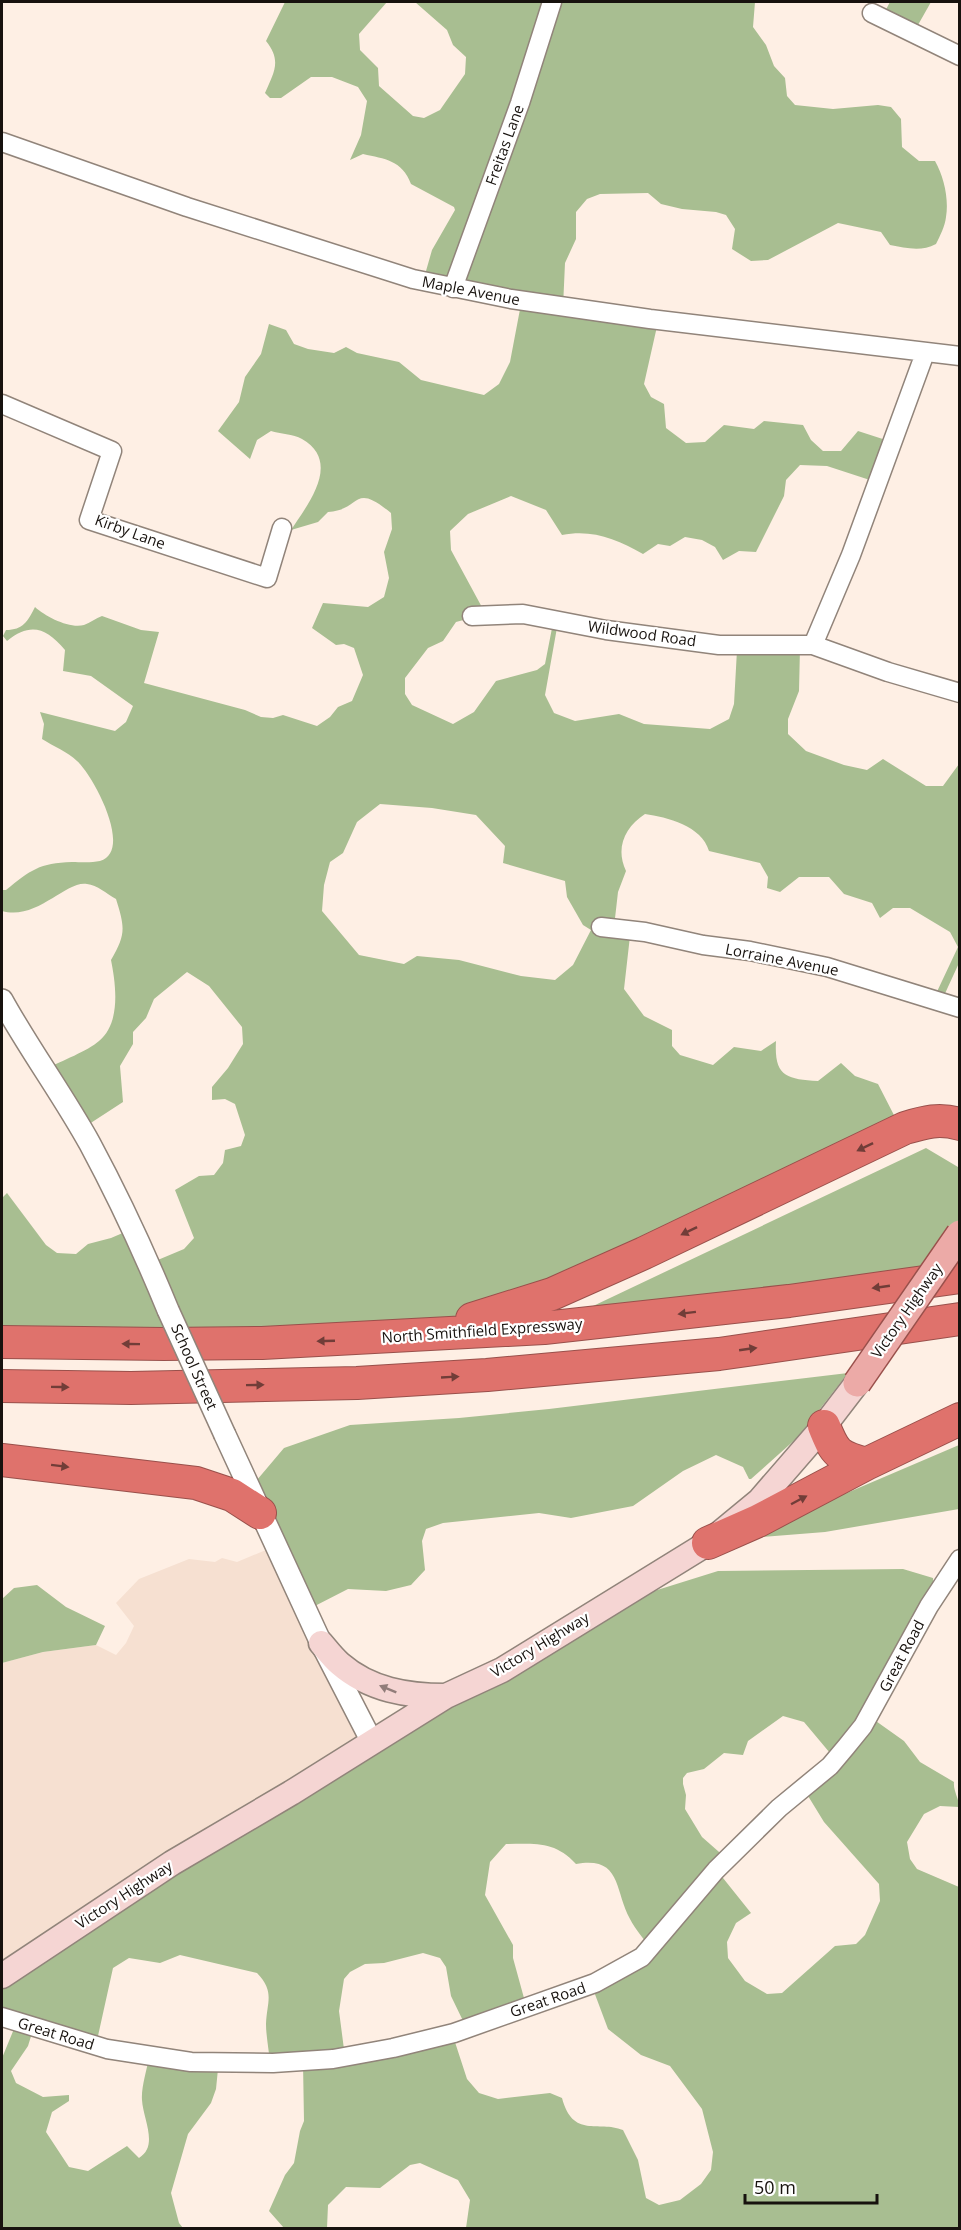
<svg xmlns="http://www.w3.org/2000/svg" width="961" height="2230" font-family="'Open Sans',sans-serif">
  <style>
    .built { fill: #f6e0d1 }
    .forest { fill: #a8be91; fill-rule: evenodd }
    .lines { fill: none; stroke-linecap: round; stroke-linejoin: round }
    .minor-casing { stroke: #91847a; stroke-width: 21 }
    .tertiary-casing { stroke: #91847a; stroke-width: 24 }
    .secondary-casing { stroke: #91847a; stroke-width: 27 }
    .motorway-casing { stroke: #99504b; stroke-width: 34 }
    .minor { stroke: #fff; stroke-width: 18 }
    .tertiary { stroke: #fff; stroke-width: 21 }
    .secondary { stroke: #f5d5d3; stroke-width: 24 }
    .motorway { stroke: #df726c; stroke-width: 32 }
    .tertiary-bridge-casing { stroke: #91847a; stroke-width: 24; stroke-linecap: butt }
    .primary-bridge-casing { stroke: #99504b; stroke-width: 30; stroke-linecap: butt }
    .tertiary-bridge { stroke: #fff; stroke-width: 21 }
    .primary-bridge { stroke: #ecaaa7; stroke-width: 27 }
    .oneway { fill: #713d38 }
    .oneway2 { fill: #917d7a }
    .labels { text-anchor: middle; stroke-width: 4.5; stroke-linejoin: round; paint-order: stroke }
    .street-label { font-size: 15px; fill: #17120e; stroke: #fff }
  </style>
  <rect width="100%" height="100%" fill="#feefe4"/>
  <path class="built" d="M273,1547L373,1740L2,1972V1663L43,1652L96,1645L116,1655L126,1643L134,1626L116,1603L139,1579L189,1559L215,1562L222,1558L237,1562Z"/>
  <path class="forest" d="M285,2H387L359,34L360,50L378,68L379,86L413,116L424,118L440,110L465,74L466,57L453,45L447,30L415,2H755L753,27L766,45L774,66L785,78L787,96L795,105L833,109L878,105L891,107L901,119L902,147L919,161H935C944,177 949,199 946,217C945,226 940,236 936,244C921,252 906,248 890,245L881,232L838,223L768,260L751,261L732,249L735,229L726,215L716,212L682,209L661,204L648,193L600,194L587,199L576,212V239L565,263L563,307L658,322L644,384L651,397L664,404L666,428L686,443L705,442L724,425L754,429L764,421L803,425L811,440L823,451H841L858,431L892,442L876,482L827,466L800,465L786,480L784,496L756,552L739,551L723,560L715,547L702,540L685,537L670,546L658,544L643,554C617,539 592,529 562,535L546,510L511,496L468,514L450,531L451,550L484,611L482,615L456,622L443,641L428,648L405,678V694L412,705L453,724L474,712L496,681L537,670L545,664L553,623L558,622L545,695L554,713L575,721L619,714L644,724L710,729L729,719L734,704L737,650L800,648L799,691L788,719V734L806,751L844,765L867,770L883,759L926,786H943L959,764V963L942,1000L934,998L958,947L950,932L910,908H893L880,918L872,903L844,894L829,877H799L780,892L767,888L768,877L760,863L709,851C702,826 667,817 645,814C625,827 615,848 626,871L618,892L614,927L630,936L624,989L644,1016L672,1030V1046L680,1055L713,1065L734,1047L761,1051L776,1041C774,1076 786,1079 818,1081L841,1063L855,1076L878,1084L897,1121L464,1320L432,1324L2,1333V1198L7,1193L46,1245L57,1253L76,1254L88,1244L111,1238L132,1229L153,1262L184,1249L194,1238L175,1190L199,1176L214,1175L223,1163L225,1150L241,1146L245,1135L235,1104L225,1099L212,1100V1087L228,1068L243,1044L242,1027L209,986L187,972L154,999L146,1018L133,1032V1044L120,1066L123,1102L83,1128L48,1068C61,1061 88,1051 99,1041C121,1023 116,985 111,960C126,934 125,928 116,899C107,894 97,885 87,884C66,880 37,921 2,911V890H6C31,870 39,863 72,862C80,862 91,863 100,861C134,851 93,775 77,761C68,752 53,746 42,739L44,724L40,712L115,731L126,722L133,706L91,676L63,671L65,650C46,628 31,622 7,641L3,636L6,630C23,630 28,621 35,607C46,617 70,629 84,625C90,623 96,618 102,616L141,630L159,632L144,683L245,710L261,717L273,718L283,715L317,726L330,717L338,707L352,701L363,675L354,648L344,644L336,645L312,628L323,603L368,607L384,597L389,578L384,552L392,529L391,513C352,481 362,510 328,512L318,522L291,530C308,504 342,462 302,439C293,434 280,434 271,431L257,440L250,459L218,431L239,402L245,377L261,354L269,324L286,330L294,344L308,349L334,353L346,347L357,353L399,362L421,380L484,395L499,384L510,362L521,304L424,278L432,250L455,210L454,207L411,184C402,160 385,159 363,154L350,160L361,135L367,101L358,87L332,77H311L281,98H270L265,93C274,72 282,61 266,41ZM380,804L432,808L476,815L505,846L503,863L565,881L567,897L583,925L591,930L573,965L555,980L521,976L459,960L417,956L404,964L359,955L322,911L324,885L330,862L343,853L357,822Z
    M890,2H931L914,32L882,17Z
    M926,1148L958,1167L959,1171V1225L922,1278L591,1307Z
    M848,1373L798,1437L751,1479H749L743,1467L716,1455L683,1471L633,1506L571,1518L539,1513L443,1523L426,1529L422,1541L425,1570L411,1585L386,1591L348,1589L307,1610L251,1487L284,1448L350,1425L459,1418L549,1409Z
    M959,1445V1509L825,1532L761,1537L821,1504Z
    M903,1569L933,1578L934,1601L873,1719L904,1741L920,1762L954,1782C953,1791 959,1798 959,1807L940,1806L924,1814L907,1842L910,1859L917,1869L959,1887V2228H466L470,2200L458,2180L420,2163L410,2165L380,2188L346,2187L328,2205L327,2228H284L269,2211L285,2175L294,2163L300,2131L304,2121L303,2063H270C269,2050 266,2036 266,2024C267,2001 275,1992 257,1973L180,1955L160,1963L129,1958L113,1968L96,2045L32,2033L28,2046L11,2071L16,2083L43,2097L69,2095V2101L52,2112L46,2132L69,2167L88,2171L127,2146L139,2158C159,2146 143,2119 142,2100C141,2087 147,2070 149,2057L218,2069L216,2089L211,2103L188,2134L171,2193L179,2223L183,2228H2V2058L16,2024L2,2016V1972L606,1606L718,1571ZM783,1716L804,1722L835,1759L805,1791L824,1822L879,1884L880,1901L865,1935L856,1944L835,1946L782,1993L767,1994L745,1981L728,1958L727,1942L736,1923L751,1913L719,1873L727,1859L702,1837L685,1809L686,1795L683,1784V1778L687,1773L704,1769L724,1753L743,1755L748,1741ZM506,1844C535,1844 555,1841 576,1864C622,1856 614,1890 630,1919C635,1929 644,1939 651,1949L593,1989L608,2029L641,2055L670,2066L702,2109L713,2152L711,2170L701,2184L680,2200L659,2205L646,2198L638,2160L623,2130C598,2120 573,2139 562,2098L550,2093L498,2099L479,2093L467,2079L453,2036L345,2057L339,2011L344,1979L350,1972L365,1964L384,1963L423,1953L440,1958L446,1967L451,1996L466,2027L527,2009L513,1958V1945L485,1895L490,1862Z
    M37,1585L66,1607L105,1626L96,1645L43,1652L2,1663V1599L14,1588Z"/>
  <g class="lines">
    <g class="minor-casing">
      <path id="minor" d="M872,13L960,56
        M2,142L187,207L413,279L511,299L650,319L960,356
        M453,288L520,103L552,2
        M2,404L112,451L89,520L267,578L282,528
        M472,616L523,614L606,630L719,645H813L888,672L960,693
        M813,645L851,555L925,353
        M601,927L645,932L703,945L750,951L827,967L960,1008
        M2,2017L107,2049L191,2062L273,2063L333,2059L393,2048L454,2033L595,1983L642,1957L716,1870L779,1808L830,1766L846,1747L863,1726L929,1606L960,1559"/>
    </g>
    <g class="tertiary-casing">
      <path id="tertiary" d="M2,1000C29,1049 63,1095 90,1144C119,1198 145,1254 168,1310
        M225,1435L321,1643L372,1742"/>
    </g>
    <g class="secondary-casing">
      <path id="secondary" d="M321,1643C327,1650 333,1658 340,1664C370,1690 407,1696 446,1696
        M2,1976L172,1863L291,1793L446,1696L502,1670L708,1543L759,1501L824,1426L857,1383"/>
    </g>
    <g class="motorway-casing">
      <path id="motorway" d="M472,1319L552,1294L644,1253L905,1128C925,1122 939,1118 960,1124
        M2,1342L164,1344L262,1343L544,1328L789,1301L960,1277
        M2,1386L131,1388L357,1383L487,1375L719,1354L960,1319
        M824,1426C835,1454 838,1456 866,1464
        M2,1460L196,1483L232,1495L260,1513
        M708,1543L758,1521L866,1464L960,1419"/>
    </g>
    <use href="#minor" class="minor"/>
    <use href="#tertiary" class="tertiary"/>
    <use href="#secondary" class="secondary"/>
    <use href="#motorway" class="motorway"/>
    <g class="tertiary-bridge-casing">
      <path id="tertiary-bridge" d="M168,1310L225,1435"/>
    </g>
    <g class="primary-bridge-casing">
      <path id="primary-bridge" d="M857,1383L960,1234"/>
    </g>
    <use href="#tertiary-bridge" class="tertiary-bridge"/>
    <use href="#primary-bridge" class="primary-bridge"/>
  </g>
  <defs><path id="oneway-solid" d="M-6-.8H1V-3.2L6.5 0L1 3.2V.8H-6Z" transform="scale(1.5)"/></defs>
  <g class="oneway">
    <use href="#oneway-solid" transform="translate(865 1147) rotate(154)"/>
    <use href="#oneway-solid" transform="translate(689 1231) rotate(154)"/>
    <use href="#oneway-solid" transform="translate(881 1287) rotate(172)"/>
    <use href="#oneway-solid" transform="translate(687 1313) rotate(173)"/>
    <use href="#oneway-solid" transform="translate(326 1341) rotate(178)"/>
    <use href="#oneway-solid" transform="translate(131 1344) rotate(-179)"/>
    <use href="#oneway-solid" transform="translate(748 1349) rotate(-8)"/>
    <use href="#oneway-solid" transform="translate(450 1377) rotate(-3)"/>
    <use href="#oneway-solid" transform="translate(255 1385) rotate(-1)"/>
    <use href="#oneway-solid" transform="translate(60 1387) rotate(1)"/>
    <use href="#oneway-solid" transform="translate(60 1466) rotate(7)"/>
    <use href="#oneway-solid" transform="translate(799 1500) rotate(-28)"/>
  </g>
  <use class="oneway2" href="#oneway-solid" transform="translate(388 1689) rotate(-158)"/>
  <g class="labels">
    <g class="street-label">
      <text transform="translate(505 145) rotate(-70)" y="5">Freitas Lane</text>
      <text transform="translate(471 291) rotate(11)" y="5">Maple Avenue</text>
      <text transform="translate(130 532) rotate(20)" y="5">Kirby Lane</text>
      <text transform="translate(642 634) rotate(8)" y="5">Wildwood Road</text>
      <text transform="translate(782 960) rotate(11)" y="5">Lorraine Avenue</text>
      <text transform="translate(907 1311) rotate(-55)" y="5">Victory Highway</text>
      <text transform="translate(482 1331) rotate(-4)" y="5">North Smithfield Expressway</text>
      <text transform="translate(194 1367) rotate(66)" y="5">School Street</text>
      <text transform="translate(540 1645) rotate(-31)" y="5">Victory Highway</text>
      <text transform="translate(902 1656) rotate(-62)" y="5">Great Road</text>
      <text transform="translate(124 1895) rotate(-33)" y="5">Victory Highway</text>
      <text transform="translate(548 2000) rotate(-19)" y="5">Great Road</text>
      <text transform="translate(56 2034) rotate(17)" y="5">Great Road</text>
    </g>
  </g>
  <rect width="961" height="2230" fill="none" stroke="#17120e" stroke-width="6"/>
  <path d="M745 2194v9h132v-9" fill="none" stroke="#17120e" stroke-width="3"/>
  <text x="754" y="2194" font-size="18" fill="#17120e" stroke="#ffffff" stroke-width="4.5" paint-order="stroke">50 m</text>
</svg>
